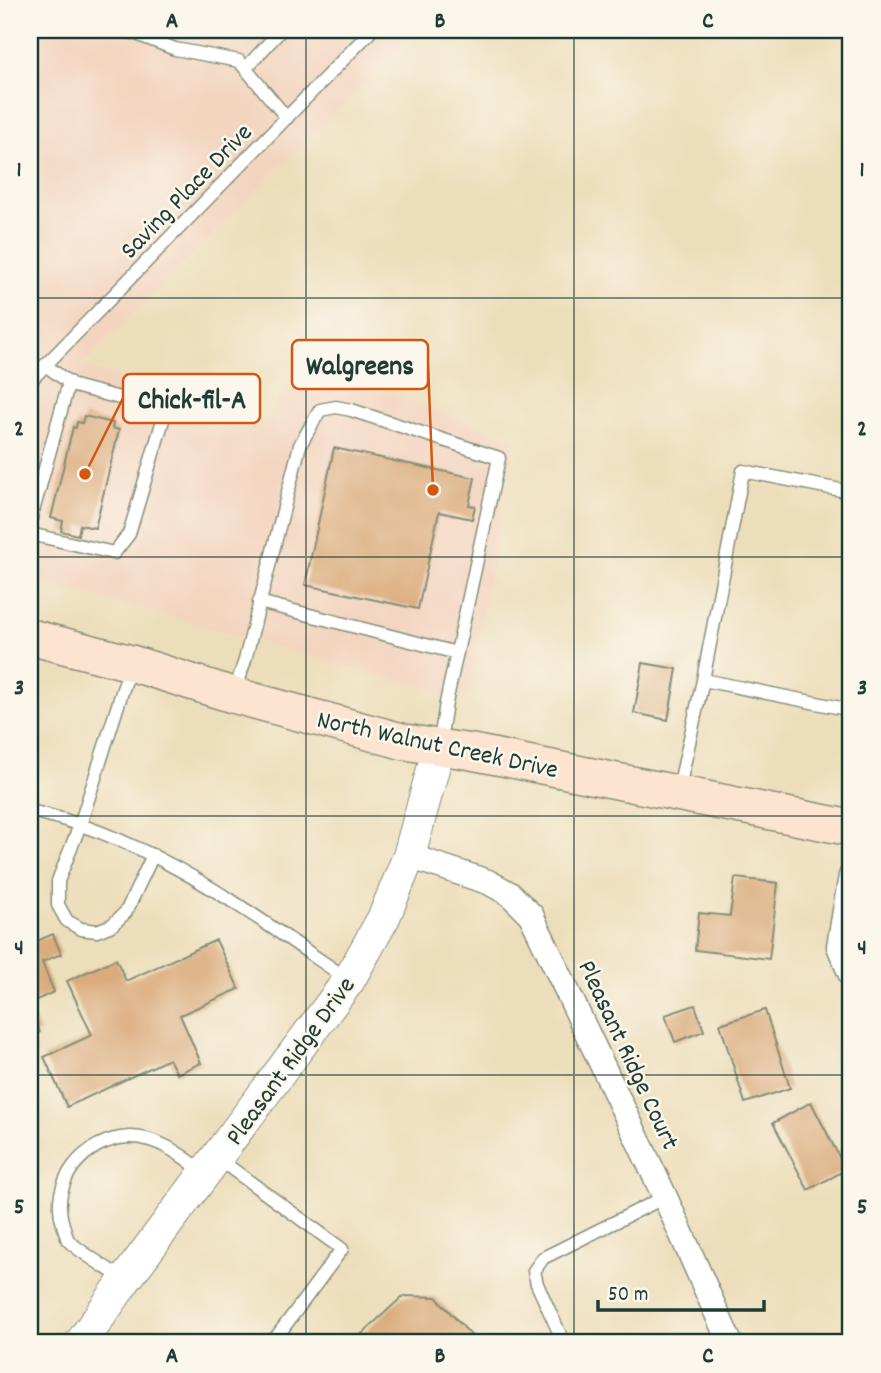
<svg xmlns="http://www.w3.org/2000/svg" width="881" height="1373" font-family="Dekko,sans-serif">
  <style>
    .built { fill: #f3d4bf }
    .building { fill: #daab7b }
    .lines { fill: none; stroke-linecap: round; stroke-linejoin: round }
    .service-casing { stroke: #868e78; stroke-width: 15 }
    .minor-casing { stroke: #868e78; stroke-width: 27 }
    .tertiary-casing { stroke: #868e78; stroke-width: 34 }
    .secondary-casing { stroke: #868e78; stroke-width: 38 }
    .service { stroke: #fff; stroke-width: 12 }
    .minor { stroke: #fff; stroke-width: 24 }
    .tertiary { stroke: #fff; stroke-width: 32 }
    .secondary { stroke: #fde4d1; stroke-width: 35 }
    .grid { fill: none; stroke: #1f3d34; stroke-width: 2; stroke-opacity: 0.55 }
    .labels { text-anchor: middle; stroke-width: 5; stroke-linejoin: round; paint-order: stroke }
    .street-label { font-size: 26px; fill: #1f3d34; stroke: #fbf7ec }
    .leader { fill: none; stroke: #d45610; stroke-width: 2.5 }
    .callout-dot { fill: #d45610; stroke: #fbf7ec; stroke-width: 2.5 }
    .callout { fill: #fbf7ec; stroke: #d45610; stroke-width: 2.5 }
    .callout-label { font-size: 28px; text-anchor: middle; font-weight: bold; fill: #1f3d34 }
    .neatline { fill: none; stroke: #1f3d34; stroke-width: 2.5 }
    .grid-label { font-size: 23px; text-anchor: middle; font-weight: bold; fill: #1f3d34 }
  </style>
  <rect width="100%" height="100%" fill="#fbf7ec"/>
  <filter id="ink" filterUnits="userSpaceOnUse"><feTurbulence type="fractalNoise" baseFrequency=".0143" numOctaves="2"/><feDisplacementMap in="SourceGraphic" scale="14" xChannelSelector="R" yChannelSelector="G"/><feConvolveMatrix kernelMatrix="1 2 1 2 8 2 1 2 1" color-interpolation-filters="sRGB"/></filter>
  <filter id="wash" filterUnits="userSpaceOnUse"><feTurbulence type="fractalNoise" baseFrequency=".00686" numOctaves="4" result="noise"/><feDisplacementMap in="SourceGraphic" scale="28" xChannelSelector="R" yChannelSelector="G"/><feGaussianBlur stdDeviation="1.57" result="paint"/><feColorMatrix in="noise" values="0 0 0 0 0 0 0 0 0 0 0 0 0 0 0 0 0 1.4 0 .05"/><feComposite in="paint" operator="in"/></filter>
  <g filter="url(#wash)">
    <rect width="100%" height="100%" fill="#eddebb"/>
    <path class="built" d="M30,30H417L81,366L267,422L298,360L514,439L467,699L30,579Z"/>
    <g id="blocks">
      <path class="building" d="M84,416L113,423L112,428L119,430L95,528L80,525L78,535L61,531L63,521L51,518L73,427L76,428L77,422L82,423Z
        M334,448L475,478L469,505L475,506L472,519L439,512L418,609L305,585Z
        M643,663L677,669L668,720L634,713Z
        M735,878L778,883L769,959L695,950L699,913L730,916Z
        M53,934L61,954L42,962L54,992L30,1003V944Z
        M216,940L239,989L180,1015L201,1063L177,1074L169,1059L67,1107L44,1057L92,1035L67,981L116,959L126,981Z
        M695,1005L704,1031L675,1042L665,1015Z
        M30,1010L40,1032L30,1036L37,1054L30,1057Z
        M765,1010L790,1088L745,1103L720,1024Z
        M811,1102L846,1170L808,1190L773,1123Z
        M403,1296L436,1297L478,1343H352Z"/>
    </g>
  </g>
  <g filter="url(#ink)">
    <use href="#blocks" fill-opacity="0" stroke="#868e78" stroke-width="2"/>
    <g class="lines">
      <g class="service-casing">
        <path id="service" d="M126,30L175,49L239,61L287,118
          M246,68L281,30
          M30,381L372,30
          M30,522L69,382
          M30,534L114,553L129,534L163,420L150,406L74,386L45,365
          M259,602L457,653
          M130,667L80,825L58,881V905L67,921L81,929L97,931L112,925L126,912L153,855
          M703,680L851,710
          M234,694L245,660L300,445L320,410L336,407L351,410L499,458L446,703L439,747
          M678,792L703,680L743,471L851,492
          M30,811C149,836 250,913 349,980
          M217,1158L342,1249L272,1343
          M125,1280C113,1272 75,1249 68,1240C66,1237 65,1229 63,1225C49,1182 84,1139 129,1137C158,1136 184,1157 205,1173
          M564,1343L537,1284L534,1271L543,1258L665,1197"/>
      </g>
      <g class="minor-casing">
        <path id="minor" d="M409,856L488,882L510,894L531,915L665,1197L730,1343
          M851,876L839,946L851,975"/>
      </g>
      <g class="tertiary-casing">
        <path id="tertiary" d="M81,1343L125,1280L349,980L384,917L409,856L439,747"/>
      </g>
      <g class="secondary-casing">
        <path id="secondary" d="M30,637L131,663L233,695L405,742L472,752L851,828"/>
      </g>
      <use href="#service" class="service"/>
      <use href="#minor" class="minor"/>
      <use href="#tertiary" class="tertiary"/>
      <use href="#secondary" class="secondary"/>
    </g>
  </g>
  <path class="grid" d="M306,30V1343M574,30V1343M30,298H851M30,557H851M30,816H851M30,1075H851"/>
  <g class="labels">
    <g class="street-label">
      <text transform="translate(185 190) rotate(-46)" y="9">Saving Place Drive</text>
      <text transform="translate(438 743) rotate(12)" y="9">North Walnut Creek Drive</text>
      <text transform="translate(630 1054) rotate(65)" y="9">Pleasant Ridge Court</text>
      <text transform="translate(289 1060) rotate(-54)" y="9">Pleasant Ridge Drive</text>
    </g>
  </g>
  <path class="leader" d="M433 490L428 364M85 474L123 398"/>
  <g class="callout-dot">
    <circle cx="433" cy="490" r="7"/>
    <circle cx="85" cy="474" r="7"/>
  </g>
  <g class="callout">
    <rect x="292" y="340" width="136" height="49" rx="7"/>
    <rect x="123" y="374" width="137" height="49" rx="7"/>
  </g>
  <g class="callout-label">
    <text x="360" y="374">Walgreens</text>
    <text x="192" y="408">Chick-fil-A</text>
  </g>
  <rect width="881" height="1373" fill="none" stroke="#fbf7ec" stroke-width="77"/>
  <path d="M598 1300v10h166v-10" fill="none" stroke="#1f3d34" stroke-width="3.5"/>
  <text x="608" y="1300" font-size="21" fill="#1f3d34" stroke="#fbf7ec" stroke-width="5" paint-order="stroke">50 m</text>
  <rect x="38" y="38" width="804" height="1296" class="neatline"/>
  <g class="grid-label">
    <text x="172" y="27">A</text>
    <text x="440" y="27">B</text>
    <text x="708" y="27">C</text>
    <text x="19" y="176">1</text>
    <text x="862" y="176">1</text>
    <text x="19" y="435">2</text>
    <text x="862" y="435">2</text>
    <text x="19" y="694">3</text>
    <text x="862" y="694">3</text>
    <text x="19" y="954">4</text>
    <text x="862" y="954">4</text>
    <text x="19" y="1213">5</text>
    <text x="862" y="1213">5</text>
    <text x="172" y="1362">A</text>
    <text x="440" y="1362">B</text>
    <text x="708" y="1362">C</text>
  </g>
</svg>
